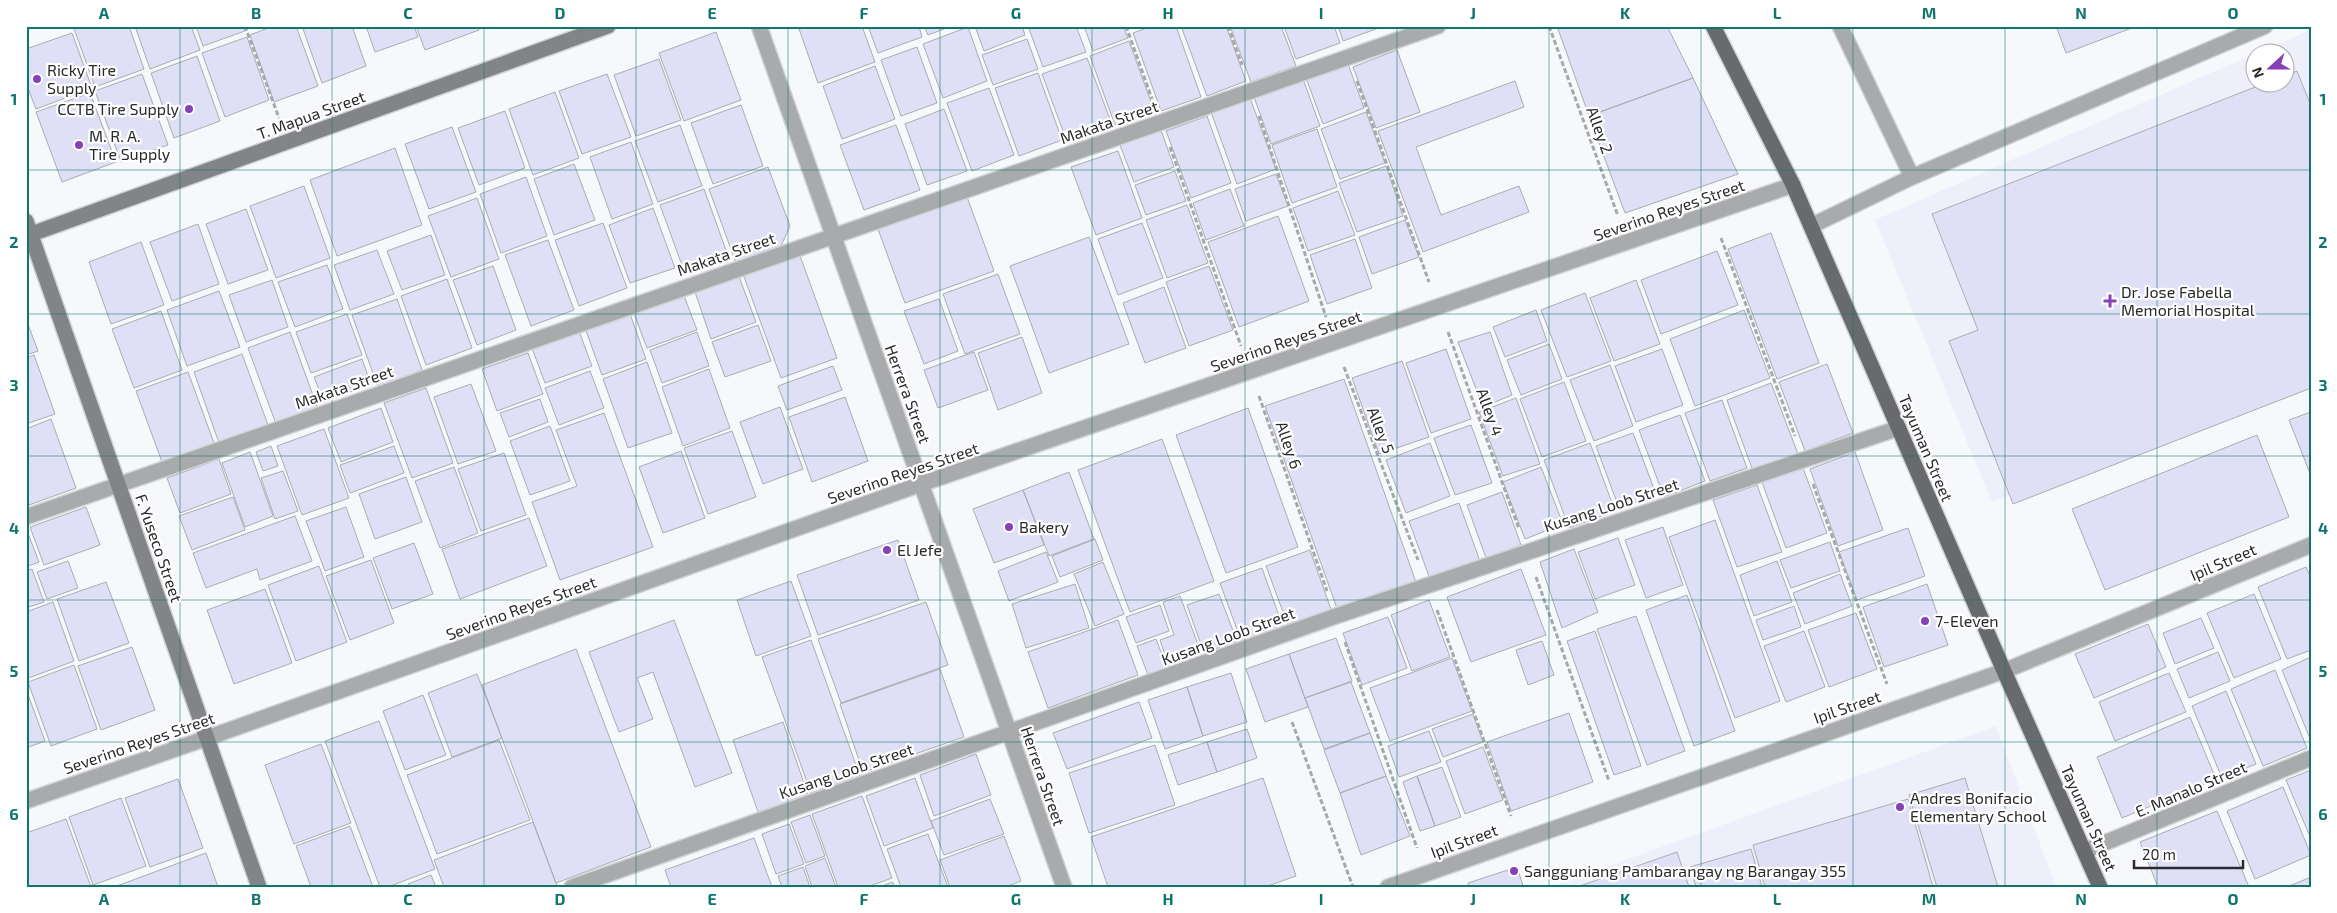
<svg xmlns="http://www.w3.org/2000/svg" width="2337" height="913" font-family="'Exo 2',sans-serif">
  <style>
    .built { fill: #eeeffb }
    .building { fill: #dfe0f6; stroke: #abacb0 }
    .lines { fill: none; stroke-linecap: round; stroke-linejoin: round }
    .lane-casing { stroke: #d2d3d7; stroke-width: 18 }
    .street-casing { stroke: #d2d3d7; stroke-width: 18 }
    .secondary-casing { stroke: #d2d3d7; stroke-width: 18 }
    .primary-casing { stroke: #d2d3d7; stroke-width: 18 }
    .path { stroke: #a7a8ab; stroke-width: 3; stroke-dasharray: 5 2.5; stroke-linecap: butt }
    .lane { stroke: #a9aaac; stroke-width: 15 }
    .street { stroke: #a9aaac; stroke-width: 15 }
    .secondary { stroke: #838487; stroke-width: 15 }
    .primary { stroke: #686a6d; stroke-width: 15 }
    .grid { fill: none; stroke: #0f766e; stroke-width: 1; stroke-opacity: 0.55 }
    .poi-dot { fill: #8541b5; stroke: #fff; stroke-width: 2 }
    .labels { text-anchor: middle; stroke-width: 4.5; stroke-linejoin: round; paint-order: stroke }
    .poi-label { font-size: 16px; fill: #2a2a2c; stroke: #fff; text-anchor: start }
    .street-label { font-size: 16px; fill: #2a2a2c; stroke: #fff }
    .neatline { fill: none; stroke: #0f766e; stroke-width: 2 }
    .grid-label { font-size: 16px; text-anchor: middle; font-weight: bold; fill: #0f766e }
  </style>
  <rect width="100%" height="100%" fill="#f7f8fc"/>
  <path class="built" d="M2311,30V383L1992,502L1875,220L2254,54V82H2284V52H2259Z
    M1996,726L2056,887H1551Z"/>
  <path class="building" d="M73,26H129L144,69L95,87Z
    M135,26H191L200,50L150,69Z
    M196,26H243L245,31L203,46Z
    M273,26H296L318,86L274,102L250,35Z
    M302,26H352L366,66L322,83Z
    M366,26H414L418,37L375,52Z
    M416,26H477L479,30L425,50Z
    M798,26H862L875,62L818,83Z
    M868,26H919L922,37L878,53Z
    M924,26H952L928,35Z
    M975,26H1022L1025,35L984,51Z
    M1028,26H1076L1086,52L1043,67Z
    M1084,26H1123L1128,38L1093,51Z
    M1152,26H1176L1201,97L1161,111L1133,33Z
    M1181,26H1226L1246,81L1207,96Z
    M1230,26H1281L1296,66L1251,82Z
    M1284,26H1334L1340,43L1296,59Z
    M1338,26H1384L1343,41Z
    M1557,26H1667L1693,78L1589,116Z
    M2056,26H2137L2066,53Z
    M968,27L987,81L943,98L923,44Z
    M716,32L741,100L684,121L659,53Z
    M72,33L92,88L36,109L26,83V49Z
    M247,37L269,100L225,117L202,53Z
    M1027,39L1038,69L993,85L982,55Z
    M1129,41L1154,110L1115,125L1090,56Z
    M917,47L937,103L901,116L881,60Z
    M1397,50L1420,112L1376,128L1353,67Z
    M197,56L220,121L174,138L151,73Z
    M1087,58L1111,122L1066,139L1042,74Z
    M659,59L681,120L636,136L614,75Z
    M1348,64L1364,108L1323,124L1306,78Z
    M875,66L895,119L842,139L823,86Z
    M2297,71L2311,106V388L2013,504L1949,341L1978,330L1932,214L2268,82H2284V76Z
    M1038,73L1062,140L1019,156L995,88Z
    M142,74L168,145L121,162L95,91Z
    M607,74L631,137L582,154L559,91Z
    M1693,78L1738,174L1625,213L1589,116Z
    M1303,79L1320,126L1271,144L1254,97Z
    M1515,81L1524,107L1416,147L1441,215L1519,186L1529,212L1423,252L1378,131Z
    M989,88L1014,155L972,171L947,103Z
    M555,92L579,158L533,175L509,109Z
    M90,93L116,162L62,182L36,112Z
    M1250,98L1276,169L1237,184L1211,112Z
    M741,105L763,166L713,184L691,123Z
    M944,109L967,171L927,185L905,124Z
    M505,111L525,168L479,185L458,128Z
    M1366,112L1385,163L1340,179L1321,129Z
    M1207,116L1231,183L1191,198L1166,131Z
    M680,125L702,186L658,202L635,141Z
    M896,125L920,190L864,210L840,145Z
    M452,127L476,192L429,209L405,144Z
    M1317,129L1337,187L1292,203L1272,145Z
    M1161,130L1174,167L1134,182L1120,145Z
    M631,142L653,204L612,219L590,157Z
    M395,148L422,225L337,256L310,180Z
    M1118,151L1142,218L1096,235L1071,167Z
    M574,164L595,220L554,235L534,179Z
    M1386,166L1403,216L1357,232L1339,183Z
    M768,167L790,226L781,246L736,263L709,189Z
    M1175,171L1186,201L1146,215L1135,185Z
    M1276,174L1288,206L1246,221L1235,189Z
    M526,177L547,236L501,253L480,194Z
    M304,186L330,258L276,278L250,206Z
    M704,189L727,253L683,268L660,205Z
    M1230,189L1244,226L1206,240L1193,203Z
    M1338,191L1355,235L1308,251L1293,208Z
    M967,197L994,271L905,303L878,229Z
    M477,198L499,259L451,277L428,216Z
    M1187,205L1208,263L1167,278L1146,220Z
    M653,208L675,268L630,283L609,225Z
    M246,209L268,270L228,284L206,224Z
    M1278,216L1309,301L1239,327L1208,242Z
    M1405,220L1419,257L1372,274L1359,237Z
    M603,223L627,288L579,306L555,240Z
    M1142,223L1163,278L1118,295L1098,239Z
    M198,224L219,284L172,301L150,242Z
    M1771,233L1819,363L1777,379L1728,249Z
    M431,235L445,275L402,290L387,251Z
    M1089,237L1129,344L1049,373L1010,266Z
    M1355,239L1372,288L1327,304L1310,255Z
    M548,240L574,310L531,326L505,255Z
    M141,242L164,305L111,324L89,262Z
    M377,250L394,294L350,310L334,265Z
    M1717,251L1738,305L1661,334L1641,280Z
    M799,253L837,358L781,378L743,274Z
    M327,265L343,309L295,327L278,282Z
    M493,266L516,330L477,345L453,280Z
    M1209,266L1233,330L1189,346L1166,282Z
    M738,274L756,322L711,339L694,289Z
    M998,274L1020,334L965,354L943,294Z
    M447,279L472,348L426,365L401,296Z
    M272,280L288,327L246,342L229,295Z
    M1636,280L1660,344L1614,361L1590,298Z
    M1164,287L1186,348L1145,363L1123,303Z
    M219,291L240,347L187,366L167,310Z
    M683,293L697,330L647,348L633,311Z
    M1585,293L1611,361L1567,377L1541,310Z
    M397,299L422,370L378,387L352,315Z
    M939,299L958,351L924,364L904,311Z
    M1536,310L1547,341L1505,357L1493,327Z
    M1744,310L1770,378L1695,406L1670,339Z
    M161,311L182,370L134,388L112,329Z
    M629,311L646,359L602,375L585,328Z
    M347,314L362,355L311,373L296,332Z
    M26,319L38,351L26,355Z
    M758,325L771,361L725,377L712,342Z
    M579,331L592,366L545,383L532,348Z
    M290,332L318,409L276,424L248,348Z
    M697,332L709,366L662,383L650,350Z
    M1490,332L1512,395L1483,407L1458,342Z
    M1022,337L1042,393L998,410L978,353Z
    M1549,344L1562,379L1521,395L1507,360Z
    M1446,349L1471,419L1431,433L1406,363Z
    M1662,349L1683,405L1636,422L1615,366Z
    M974,352L988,390L938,408L924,370Z
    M528,353L543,394L497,411L482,369Z
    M242,354L268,425L219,443L194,372Z
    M34,355L55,414L26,424V358Z
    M362,359L371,384L324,402L314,377Z
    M1402,361L1429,437L1379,454L1352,378Z
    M647,362L672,433L628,448L603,379Z
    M1827,364L1853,433L1805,451L1779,382Z
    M1610,365L1633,426L1594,441L1570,380Z
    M833,366L842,390L787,410L778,386Z
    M709,369L730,428L683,446L662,387Z
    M590,371L604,408L559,425L545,388Z
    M188,372L214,443L162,462L136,391Z
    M1344,379L1417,585L1339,614L1265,406Z
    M1564,382L1586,441L1542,457L1520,399Z
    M1771,383L1798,454L1753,471L1727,400Z
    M471,384L496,451L458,464L434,397Z
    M426,388L453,463L412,478L384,403Z
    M845,397L868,461L812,482L789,417Z
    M1516,398L1540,464L1503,476L1479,412Z
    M540,399L548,422L509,437L500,413Z
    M1722,400L1747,468L1710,481L1685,413Z
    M780,407L803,469L763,484L740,422Z
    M381,408L393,442L341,462L328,428Z
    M1248,408L1298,547L1226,573L1176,435Z
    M2311,412V476L2289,420Z
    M604,413L653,547L560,580L532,502L577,486L556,430Z
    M1680,415L1705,481L1664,497L1639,430Z
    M51,419L76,488L26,506V429Z
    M1471,425L1492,483L1455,495L1434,438Z
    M550,426L570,481L530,495L510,441Z
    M324,429L349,498L302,515L277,446Z
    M732,431L756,497L708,514L684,448Z
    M1633,433L1656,494L1619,508L1596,446Z
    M2257,435L2289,517L2105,590L2072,509Z
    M1162,439L1214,581L1130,612L1078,470Z
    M1430,443L1450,496L1406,513L1386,460Z
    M1590,443L1615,511L1569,528L1544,460Z
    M271,446L278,466L263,471L256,452Z
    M394,446L404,473L350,493L340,465Z
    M681,451L705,518L663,533L639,467Z
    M250,452L273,516L245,527L222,463Z
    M1855,452L1883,530L1838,546L1810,469Z
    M504,453L526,515L481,531L458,469Z
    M219,459L231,494L180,513L167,478Z
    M454,467L478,533L440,548L415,481Z
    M1541,467L1563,524L1525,539L1503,482Z
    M1803,468L1827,533L1786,548L1762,482Z
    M283,471L298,511L275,519L261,478Z
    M1069,472L1094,539L1049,556L1023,490Z
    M406,477L422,522L375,539L359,494Z
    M1757,485L1782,552L1737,567L1713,500Z
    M1023,490L1044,545L994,563L973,509Z
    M1502,492L1521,545L1486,558L1467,505Z
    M233,497L245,530L192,550L179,516Z
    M1459,503L1481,564L1431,582L1409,521Z
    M86,507L100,545L44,565L30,527Z
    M346,507L364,557L325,571L306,521Z
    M295,516L312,561L260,580L257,569L206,588L193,553Z
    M529,518L547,566L460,599L442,549Z
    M1715,520L1780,701L1735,718L1669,537Z
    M1663,527L1683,585L1646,598L1625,540Z
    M26,528L39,562L26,567Z
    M1908,528L1925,576L1857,600L1839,552Z
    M1618,538L1635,585L1595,599L1578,552Z
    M1095,539L1103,560L1060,577L1052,556Z
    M898,540L919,600L818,635L797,575Z
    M1830,542L1840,571L1791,588L1780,560Z
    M414,543L433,594L392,609L373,558Z
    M1574,549L1598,612L1562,628L1540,562Z
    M1310,550L1333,615L1290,631L1266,566Z
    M1046,552L1058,582L1009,601L998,571Z
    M371,560L394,623L350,640L326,576Z
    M68,561L78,588L47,599L37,572Z
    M1777,561L1792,602L1754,616L1740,575Z
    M1103,562L1124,614L1095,626L1074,574Z
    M319,566L347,642L296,661L268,585Z
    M2306,567L2311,578V650L2287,659L2258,587Z
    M1262,568L1284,630L1243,646L1220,583Z
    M32,569L44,602L26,608V571Z
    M1521,569L1546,635L1471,662L1447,597Z
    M1840,574L1852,606L1805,624L1793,593Z
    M791,581L811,636L756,656L737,600Z
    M106,582L129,643L79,661L57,599Z
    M1075,584L1089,628L1026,648L1012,604Z
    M1927,584L1948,645L1884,667L1863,607Z
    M265,589L292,663L234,684L207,610Z
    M1219,594L1237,641L1204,653L1187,605Z
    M2254,594L2281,659L2234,678L2207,613Z
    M1687,595L1735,731L1694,746L1646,610Z
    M1180,596L1203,658L1170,670L1160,640L1174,635L1163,602Z
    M1429,600L1450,657L1412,671L1391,615Z
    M53,602L74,661L26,679V612Z
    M926,602L948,665L841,703L818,639Z
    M1160,605L1169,631L1136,643L1126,617Z
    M1794,606L1801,627L1763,640L1756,620Z
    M1856,613L1877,669L1829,687L1808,630Z
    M1636,616L1685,751L1647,765L1597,629Z
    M1388,617L1407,668L1362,685L1343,633Z
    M2201,618L2214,648L2175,664L2163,633Z
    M674,620L732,773L695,787L653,672L637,678L653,719L619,732L589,652Z
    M1118,620L1138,675L1048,708L1028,652Z
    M2148,624L2166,667L2094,698L2075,654Z
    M1595,631L1641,766L1614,775L1567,641Z
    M1804,631L1825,687L1786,702L1764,646Z
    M1336,638L1352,681L1305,698L1289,654Z
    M1156,639L1167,668L1148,675L1137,646Z
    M811,640L860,776L811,793L762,657Z
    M1542,641L1554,675L1528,685L1516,650Z
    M132,647L155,710L101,730L78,666Z
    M576,649L651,847L556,883L482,685Z
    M2218,652L2230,681L2189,698L2177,669Z
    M1289,654L1308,707L1265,722L1246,669Z
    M2311,657V741L2282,670Z
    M1452,658L1472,711L1390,741L1370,688Z
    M74,665L97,729L51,746L28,682Z
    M940,669L964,737L863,772L840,704Z
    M2275,670L2307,748L2263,766L2231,689Z
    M1231,673L1247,722L1203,736L1187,687Z
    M2169,673L2186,712L2115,741L2099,702Z
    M477,674L502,738L452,757L428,693Z
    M1351,682L1370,733L1324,749L1305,698Z
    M1187,687L1203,736L1165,749L1148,700Z
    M26,689L45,741L26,748Z
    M2226,691L2256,764L2222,778L2192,706Z
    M423,695L446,755L405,770L383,711Z
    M1139,702L1152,738L1067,769L1053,733Z
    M1569,713L1593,782L1511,811L1487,742Z
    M1473,714L1483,742L1443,757L1432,729Z
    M2190,717L2216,779L2122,818L2097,757Z
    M379,721L435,869L388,887H380L325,741Z
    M783,722L808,795L758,812L733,740Z
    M1247,729L1257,758L1217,772L1207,742Z
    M1429,731L1441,762L1399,777L1388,746Z
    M1370,733L1386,776L1340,793L1324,750Z
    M499,740L530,820L437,854L407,775Z
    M1207,742L1217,772L1178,785L1168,755Z
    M321,744L351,823L294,844L265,765Z
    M1155,745L1175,805L1089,833L1069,773Z
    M1483,747L1503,800L1465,814L1446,761Z
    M976,754L991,795L934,816L920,775Z
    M1442,767L1461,817L1435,826L1417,776Z
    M2311,770V839L2286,780Z
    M1386,776L1410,836L1361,855L1340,793Z
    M1417,776L1435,826L1420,831L1403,782Z
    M915,778L933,828L884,846L866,796Z
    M1263,778L1296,876L1265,887H1108L1091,837Z
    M1965,778L1998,887H1937L1909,795Z
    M178,779L203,848L150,867L125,798Z
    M2283,787L2311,855L2255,879L2227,811Z
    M862,796L892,878L867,887H838L812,814Z
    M121,798L146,866L93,885L69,817Z
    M990,799L1004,834L944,855L931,821Z
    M1908,799L1933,887H1765L1753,845Z
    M2217,811L2249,887H2158L2140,842Z
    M810,815L825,856L806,863L791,822Z
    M66,819L91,887H26V833Z
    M533,822L557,886L444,887L434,860Z
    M789,824L804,864L776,874L762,834Z
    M350,826L373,887H311L296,846Z
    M928,834L948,887H901L887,849Z
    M1004,836L1021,881L1006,887H950L940,860Z
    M754,838L772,887H671L665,870Z
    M1751,849L1762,887H1696L1690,867Z
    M1677,852L1689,887H1577Z
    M206,853L218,887H114Z
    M825,858L836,887H812L805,866Z
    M803,867L810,887H782L778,876Z
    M1517,867L1523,886L1469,887L1468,883Z
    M431,875L436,887H409L408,884Z
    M2311,877V887H2287Z
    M893,882L894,887H879Z"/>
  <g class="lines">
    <g class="lane-casing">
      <path id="lane" d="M1840,26L1912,177
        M1811,226L1912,177L2265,26
        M26,517L1438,26
        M572,887L1336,616L1899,428"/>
    </g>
    <g class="street-casing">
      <path id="street" d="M759,26L1064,887
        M26,801L207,738L921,484L1793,185
        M2085,851L2311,758
        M1388,887L2004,671L2311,545"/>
    </g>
    <g class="secondary-casing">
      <path id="secondary" d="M26,221L259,887
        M26,236L608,26"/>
    </g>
    <g class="primary-casing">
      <path id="primary" d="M1713,26L1793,185L2004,671L2100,887"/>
    </g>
    <path class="path" d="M245,26L279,118
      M1126,26L1152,99
      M1228,26L1242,65
      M1549,26L1618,216
      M1357,81L1429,282
      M1259,116L1326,317
      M1170,147L1241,346
      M1721,238L1795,436
      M1448,332L1519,529
      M1344,367L1418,560
      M1259,396L1327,591
      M1813,484L1887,684
      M1536,577L1609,781
      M1437,610L1511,816
      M1345,642L1417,848
      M1292,722L1353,887"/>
    <use href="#lane" class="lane"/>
    <use href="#street" class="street"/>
    <use href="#secondary" class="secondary"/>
    <use href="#primary" class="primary"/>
  </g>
  <path class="grid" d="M180,26V887M332,26V887M484,26V887M636,26V887M788,26V887M940,26V887M1092,26V887M1245,26V887M1397,26V887M1549,26V887M1701,26V887M1853,26V887M2005,26V887M2157,26V887M26,170H2311M26,314H2311M26,456H2311M26,600H2311M26,742H2311"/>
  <g class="poi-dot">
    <circle cx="37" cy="79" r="5"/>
    <circle cx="189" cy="109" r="5"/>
    <circle cx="79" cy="145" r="5"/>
    <path d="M2107.5 293.5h5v5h5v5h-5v5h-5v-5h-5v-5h5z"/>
    <circle cx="1009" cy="527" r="5"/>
    <circle cx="887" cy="550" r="5"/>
    <circle cx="1925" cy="621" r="5"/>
    <circle cx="1900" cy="807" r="5"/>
    <circle cx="1514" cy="871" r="5"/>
  </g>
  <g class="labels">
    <g class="poi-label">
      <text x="47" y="76">Ricky Tire<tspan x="47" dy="18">Supply</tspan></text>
      <text x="179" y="115" text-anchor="end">CCTB Tire Supply</text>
      <text x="89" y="142">M. R. A.<tspan x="89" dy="18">Tire Supply</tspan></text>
      <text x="2121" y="298">Dr. Jose Fabella<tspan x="2121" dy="18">Memorial Hospital</tspan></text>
      <text x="1019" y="533">Bakery</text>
      <text x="897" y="556">El Jefe</text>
      <text x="1935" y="627">7-Eleven</text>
      <text x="1910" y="804">Andres Bonifacio<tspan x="1910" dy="18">Elementary School</tspan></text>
      <text x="1524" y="877">Sangguniang Pambarangay ng Barangay 355</text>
    </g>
    <g class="street-label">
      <text transform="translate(311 115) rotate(-20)" y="6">T. Mapua Street</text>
      <text transform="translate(1109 122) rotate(-19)" y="6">Makata Street</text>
      <text transform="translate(1600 130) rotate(70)" y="6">Alley 2</text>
      <text transform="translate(1669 210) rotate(-19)" y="6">Severino Reyes Street</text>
      <text transform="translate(726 254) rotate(-19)" y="6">Makata Street</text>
      <text transform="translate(1286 341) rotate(-19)" y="6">Severino Reyes Street</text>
      <text transform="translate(344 387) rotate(-19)" y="6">Makata Street</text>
      <text transform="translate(908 394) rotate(70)" y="6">Herrera Street</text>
      <text transform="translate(1490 412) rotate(70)" y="6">Alley 4</text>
      <text transform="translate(1381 430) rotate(69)" y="6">Alley 5</text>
      <text transform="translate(1289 445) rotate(71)" y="6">Alley 6</text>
      <text transform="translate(1926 448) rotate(67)" y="6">Tayuman Street</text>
      <text transform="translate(903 473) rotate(-19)" y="6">Severino Reyes Street</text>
      <text transform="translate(1611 505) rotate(-18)" y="6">Kusang Loob Street</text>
      <text transform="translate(159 548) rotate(71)" y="6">F. Yuseco Street</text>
      <text transform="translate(2223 562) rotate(-23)" y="6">Ipil Street</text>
      <text transform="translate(521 608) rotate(-20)" y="6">Severino Reyes Street</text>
      <text transform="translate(1228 636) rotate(-20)" y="6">Kusang Loob Street</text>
      <text transform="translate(1847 707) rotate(-19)" y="6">Ipil Street</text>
      <text transform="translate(139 743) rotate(-19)" y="6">Severino Reyes Street</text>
      <text transform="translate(846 771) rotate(-19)" y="6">Kusang Loob Street</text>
      <text transform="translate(1043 776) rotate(71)" y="6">Herrera Street</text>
      <text transform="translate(2191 789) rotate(-23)" y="6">E. Manalo Street</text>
      <text transform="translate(2089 818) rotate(66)" y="6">Tayuman Street</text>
      <text transform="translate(1464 841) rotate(-20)" y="6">Ipil Street</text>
    </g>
  </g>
  <rect width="2337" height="913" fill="none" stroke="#ffffff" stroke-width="55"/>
  <g transform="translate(2270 68) rotate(249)"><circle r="24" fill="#ffffff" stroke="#aaaaab"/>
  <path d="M0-4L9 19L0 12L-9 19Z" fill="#8541b5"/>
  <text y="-8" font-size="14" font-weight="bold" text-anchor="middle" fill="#2a2a2c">N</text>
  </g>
  <path d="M2134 860v8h109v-8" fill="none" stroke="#2a2a2c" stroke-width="2.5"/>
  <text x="2142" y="860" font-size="15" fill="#2a2a2c" stroke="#ffffff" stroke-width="4" paint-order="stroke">20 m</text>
  <rect x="28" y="28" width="2282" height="858" class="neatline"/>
  <g class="grid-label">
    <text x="104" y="19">A</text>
    <text x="256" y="19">B</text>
    <text x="408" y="19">C</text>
    <text x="560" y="19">D</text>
    <text x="712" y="19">E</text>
    <text x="864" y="19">F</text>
    <text x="1016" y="19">G</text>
    <text x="1168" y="19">H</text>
    <text x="1321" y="19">I</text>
    <text x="1473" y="19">J</text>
    <text x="1625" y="19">K</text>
    <text x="1777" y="19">L</text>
    <text x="1929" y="19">M</text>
    <text x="2081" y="19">N</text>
    <text x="2233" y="19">O</text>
    <text x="14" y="105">1</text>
    <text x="2323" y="105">1</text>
    <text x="14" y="248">2</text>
    <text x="2323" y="248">2</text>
    <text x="14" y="391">3</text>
    <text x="2323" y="391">3</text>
    <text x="14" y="534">4</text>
    <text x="2323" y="534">4</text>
    <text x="14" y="677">5</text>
    <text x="2323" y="677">5</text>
    <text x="14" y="820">6</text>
    <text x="2323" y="820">6</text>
    <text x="104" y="905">A</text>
    <text x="256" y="905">B</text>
    <text x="408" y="905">C</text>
    <text x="560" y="905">D</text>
    <text x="712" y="905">E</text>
    <text x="864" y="905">F</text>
    <text x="1016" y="905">G</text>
    <text x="1168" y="905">H</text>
    <text x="1321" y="905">I</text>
    <text x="1473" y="905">J</text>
    <text x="1625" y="905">K</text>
    <text x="1777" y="905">L</text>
    <text x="1929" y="905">M</text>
    <text x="2081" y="905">N</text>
    <text x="2233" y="905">O</text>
  </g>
</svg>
